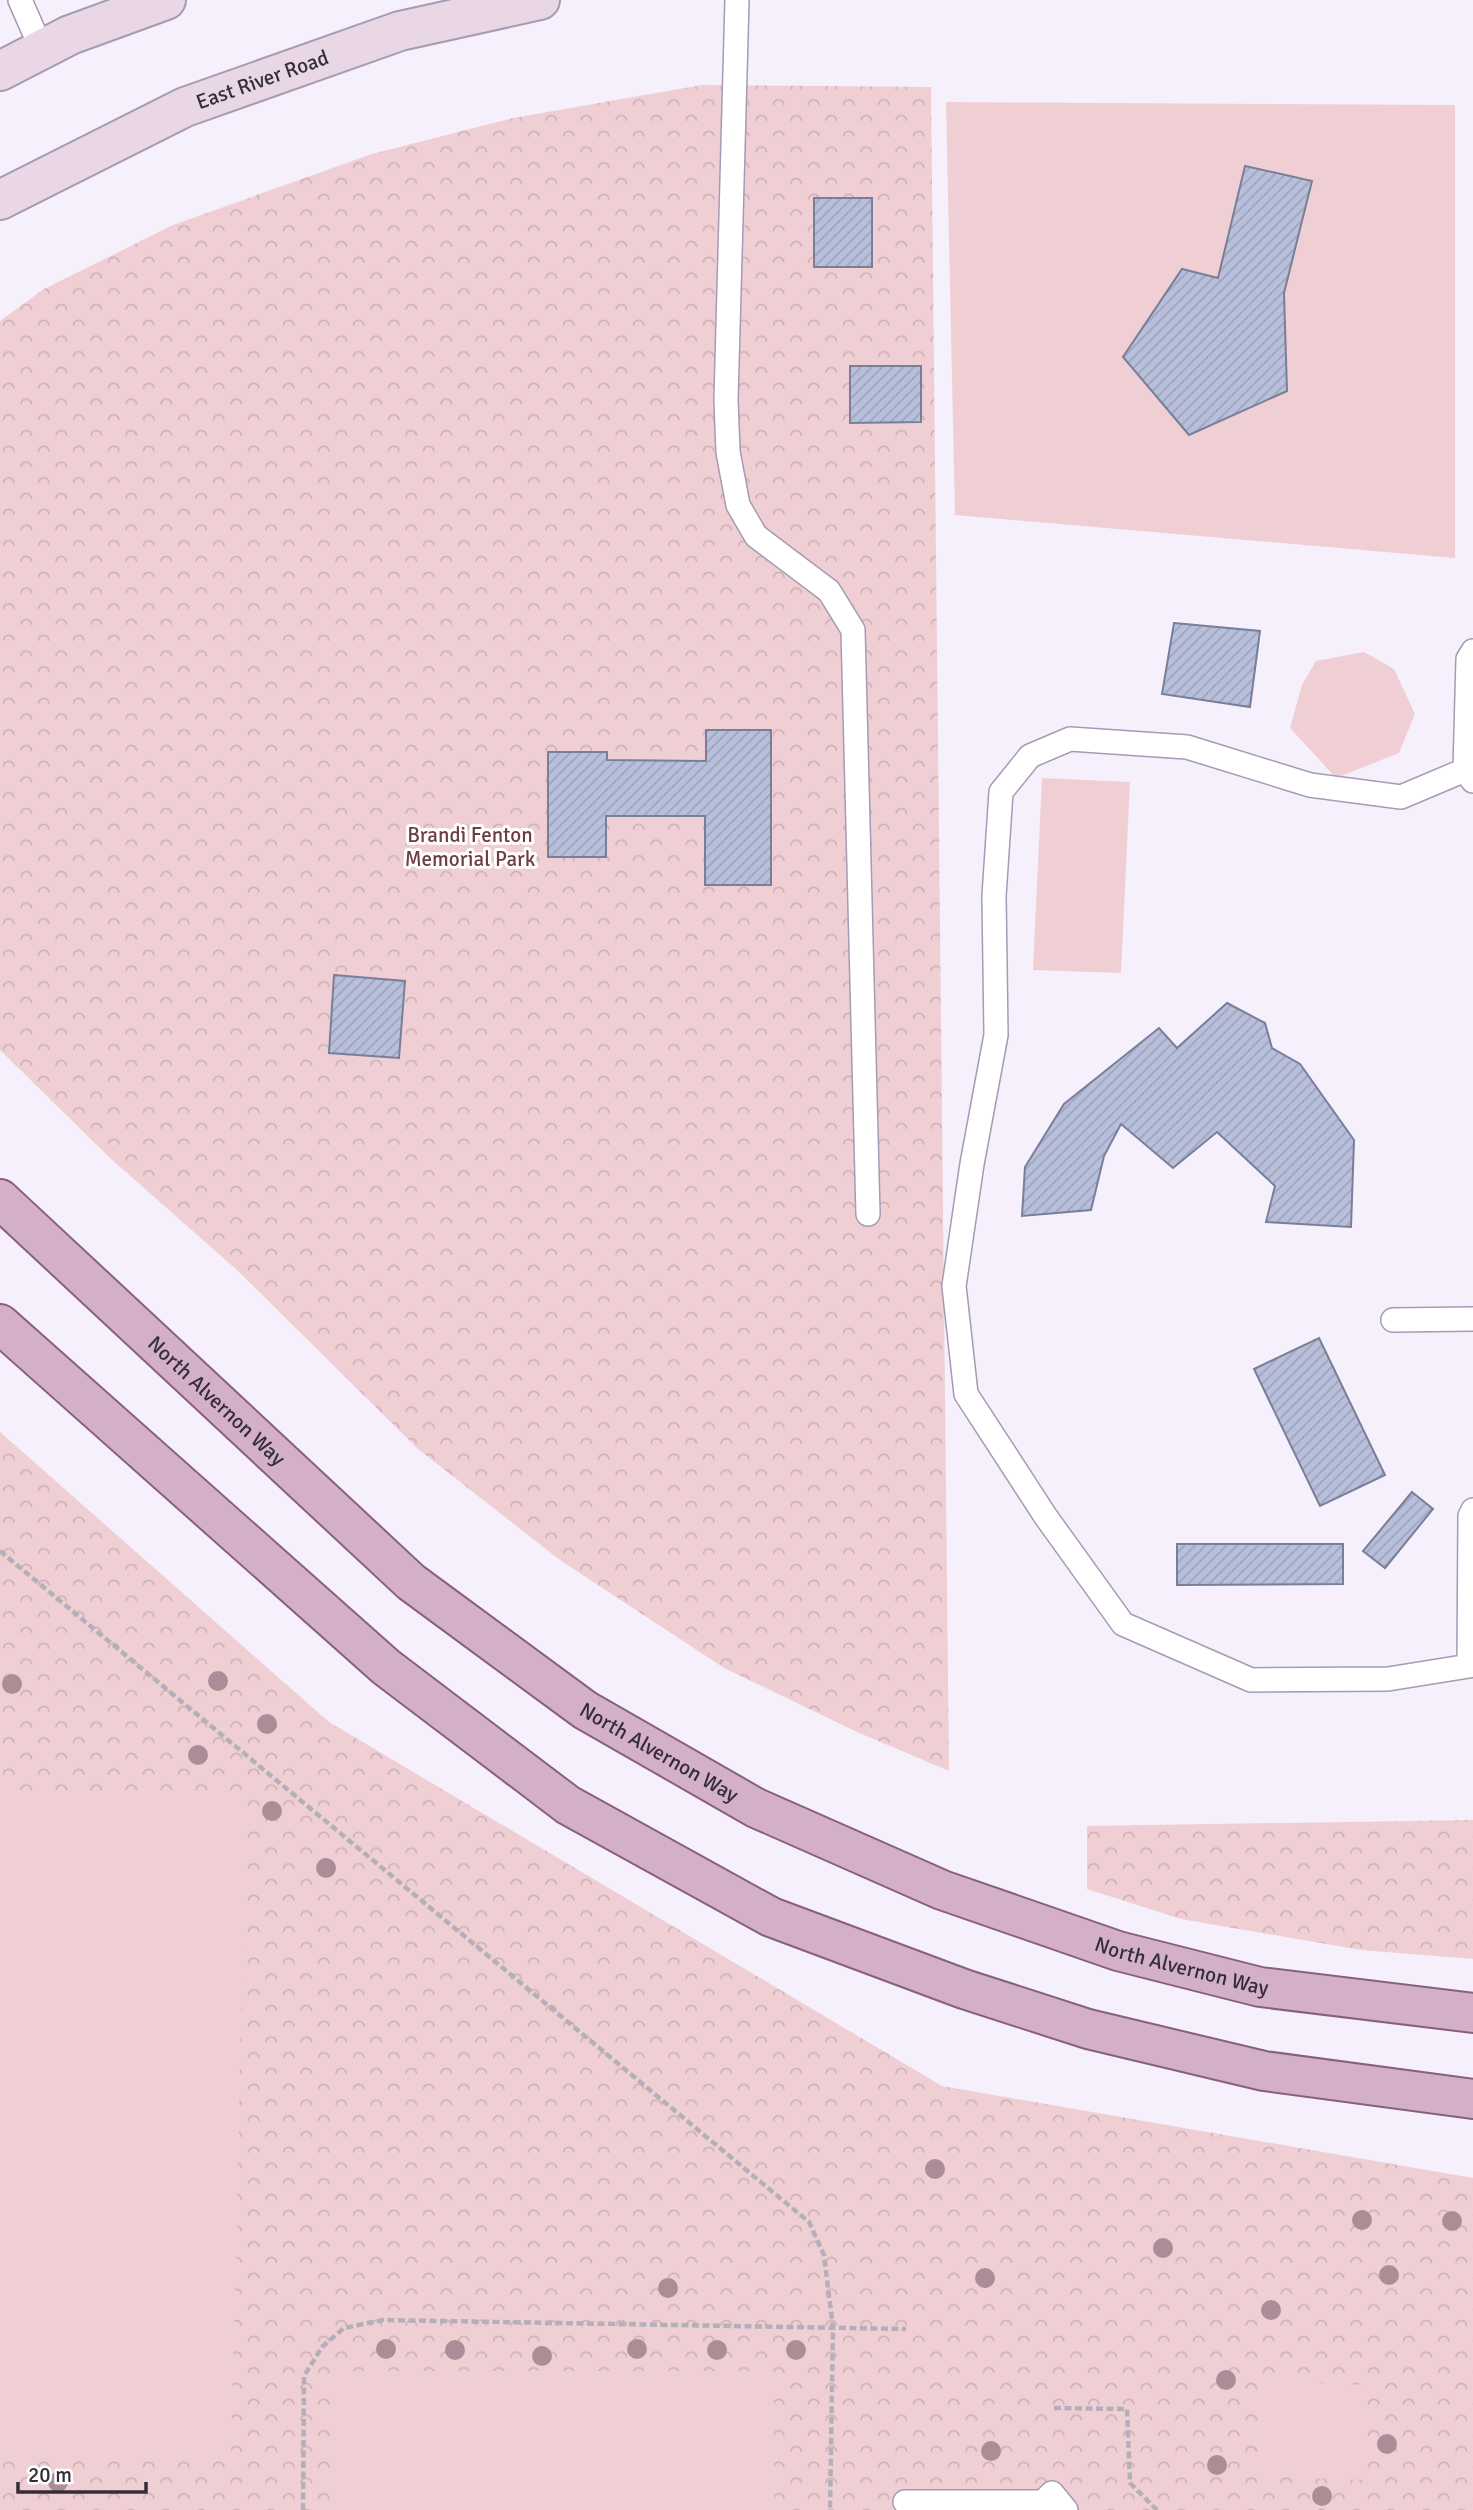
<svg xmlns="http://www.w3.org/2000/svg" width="1473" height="2510" font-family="Signika,sans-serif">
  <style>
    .forest { fill: url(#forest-crowns) }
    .pitch { fill: #f0cfd4 }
    .building { fill: url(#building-hatch); stroke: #797e99; stroke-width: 2 }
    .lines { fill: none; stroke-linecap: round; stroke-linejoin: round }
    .lane-casing { stroke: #a69ab5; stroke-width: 26 }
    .secondary-casing { stroke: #a69ab5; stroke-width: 42 }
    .primary-casing { stroke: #895f80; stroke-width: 42 }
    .path { stroke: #b4afba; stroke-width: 4.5; stroke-dasharray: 7 3.5; stroke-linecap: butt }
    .lane { stroke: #fff; stroke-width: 23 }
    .secondary { stroke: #ead7e5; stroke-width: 38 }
    .primary { stroke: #d4afca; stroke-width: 38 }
    .tree { fill: #ab8d97 }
    .labels { text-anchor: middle; stroke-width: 6; stroke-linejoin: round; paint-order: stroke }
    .street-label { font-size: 21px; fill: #332e39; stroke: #fff }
    .park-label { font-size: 21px; fill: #6e3c46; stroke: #fff }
  </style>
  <defs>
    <pattern id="forest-crowns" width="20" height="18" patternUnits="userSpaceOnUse" patternTransform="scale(1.75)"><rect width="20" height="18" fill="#f0cfd4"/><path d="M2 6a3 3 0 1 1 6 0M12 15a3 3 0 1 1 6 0" fill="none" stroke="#ceb2b7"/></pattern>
    <pattern id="building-hatch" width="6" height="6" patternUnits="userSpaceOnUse" patternTransform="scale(1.75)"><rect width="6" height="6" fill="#b8bfdb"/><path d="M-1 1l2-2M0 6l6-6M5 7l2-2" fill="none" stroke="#9fa4bd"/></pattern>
  </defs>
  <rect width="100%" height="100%" fill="#f5f0fb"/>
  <path class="forest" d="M702,85L931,87L949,1771L857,1732L724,1668L560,1560L418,1449L238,1271L110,1158L0,1050V321L44,289L173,225L372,154L513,118Z
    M0,1432L329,1722L942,2086L1473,2178V2510H0Z
    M1473,1820V1959L1361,1950L1181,1919L1087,1889V1826Z"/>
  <path class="pitch" d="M946,102L1455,105V558L955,515Z
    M1364,652L1394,669L1415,714L1399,753L1336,778L1290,728L1302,685L1316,661Z
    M1042,778L1130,782L1121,973L1033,970Z
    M0,1794L246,1799L231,2461L0,2456Z
    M335,2371H774V2510H335Z
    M1262,2381L1367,2385L1363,2480L1258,2476Z"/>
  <path class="building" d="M1245,166L1312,181L1284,293L1287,391L1189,435L1123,357L1182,269L1218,278Z
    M814,198H872V267H814Z
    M850,366H921V422L850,423Z
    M1174,623L1260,631L1250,707L1162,694Z
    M706,730H771V885H705V816H606V857H548V752H607V760L706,761Z
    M334,975L405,981L399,1058L329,1053Z
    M1227,1003L1265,1023L1272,1048L1300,1064L1354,1140L1351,1227L1266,1222L1275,1186L1217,1132L1173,1168L1121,1124L1104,1156L1091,1210L1022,1216L1025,1167L1064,1104L1159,1028L1177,1048Z
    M1319,1338L1385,1475L1320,1506L1254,1369Z
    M1412,1492L1433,1509L1385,1568L1363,1551Z
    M1177,1544H1343V1584L1177,1585Z"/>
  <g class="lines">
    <g class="lane-casing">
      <path id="lane" d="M20,0L41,48
        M737,0L726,400L728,452L738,505L756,536L829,591L853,630L868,1214
        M1473,651L1468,659L1465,770L1473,781
        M1465,770L1401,797L1310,785L1187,747L1070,739L1030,756L1001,792L994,896L996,1035L972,1164L954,1286L966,1394L1046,1517L1123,1624L1251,1680L1388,1679L1469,1666L1470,1516L1473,1510
        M1393,1320L1473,1319
        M905,2502H1043L1052,2493L1066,2510"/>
    </g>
    <g class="secondary-casing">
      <g id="secondary">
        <path d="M0,71L70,35L166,0"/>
        <path id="s1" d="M0,200L185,107L400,31L540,0"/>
      </g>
    </g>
    <g class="primary-casing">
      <g id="primary">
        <path id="s2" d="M0,1199L411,1582L585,1710L756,1808L942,1890L1118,1951L1260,1987L1473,2013"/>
        <path d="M0,1324L386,1667L568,1805L771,1917L964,1989L1088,2029L1264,2071L1473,2099"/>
      </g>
    </g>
    <path class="path" d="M0,1551L809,2222L824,2255L833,2328L830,2510
      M1054,2408L1127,2409L1130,2483L1157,2510
      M303,2510L304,2376L322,2347L344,2328L383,2320L906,2329"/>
    <use href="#lane" class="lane"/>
    <use href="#secondary" class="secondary"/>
    <use href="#primary" class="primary"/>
  </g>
  <g class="tree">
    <circle cx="218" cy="1681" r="10"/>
    <circle cx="12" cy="1684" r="10"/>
    <circle cx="267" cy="1724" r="10"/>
    <circle cx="198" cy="1755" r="10"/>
    <circle cx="272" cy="1811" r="10"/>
    <circle cx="326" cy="1868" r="10"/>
    <circle cx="935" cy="2169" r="10"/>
    <circle cx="1362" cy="2220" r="10"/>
    <circle cx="1452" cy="2221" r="10"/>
    <circle cx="1163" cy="2248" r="10"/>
    <circle cx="1389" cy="2275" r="10"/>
    <circle cx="985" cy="2278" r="10"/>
    <circle cx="668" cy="2288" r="10"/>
    <circle cx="1271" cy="2310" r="10"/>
    <circle cx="386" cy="2349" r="10"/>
    <circle cx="637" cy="2349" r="10"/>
    <circle cx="455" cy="2350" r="10"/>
    <circle cx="717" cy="2350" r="10"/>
    <circle cx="796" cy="2350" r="10"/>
    <circle cx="542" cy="2356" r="10"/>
    <circle cx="1226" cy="2380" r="10"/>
    <circle cx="1387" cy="2444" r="10"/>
    <circle cx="991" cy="2451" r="10"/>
    <circle cx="1217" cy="2465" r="10"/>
    <circle cx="58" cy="2482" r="10"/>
    <circle cx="1322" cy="2496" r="10"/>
  </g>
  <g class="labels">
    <g class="street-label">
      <text dy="7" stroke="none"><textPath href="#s1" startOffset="289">East River Road</textPath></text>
      <text dy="7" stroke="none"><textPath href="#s2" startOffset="296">North Alvernon Way</textPath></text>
      <text dy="7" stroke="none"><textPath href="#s2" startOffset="863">North Alvernon Way</textPath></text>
      <text dy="7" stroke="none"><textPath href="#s2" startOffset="1430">North Alvernon Way</textPath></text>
    </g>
    <g class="park-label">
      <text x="470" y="842">Brandi Fenton<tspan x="470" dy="24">Memorial Park</tspan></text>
    </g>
  </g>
  <path d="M18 2482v10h128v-10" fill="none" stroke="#332e39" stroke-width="3.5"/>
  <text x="28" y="2482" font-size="21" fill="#332e39" stroke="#ffffff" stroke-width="5" paint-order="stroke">20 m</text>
</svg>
